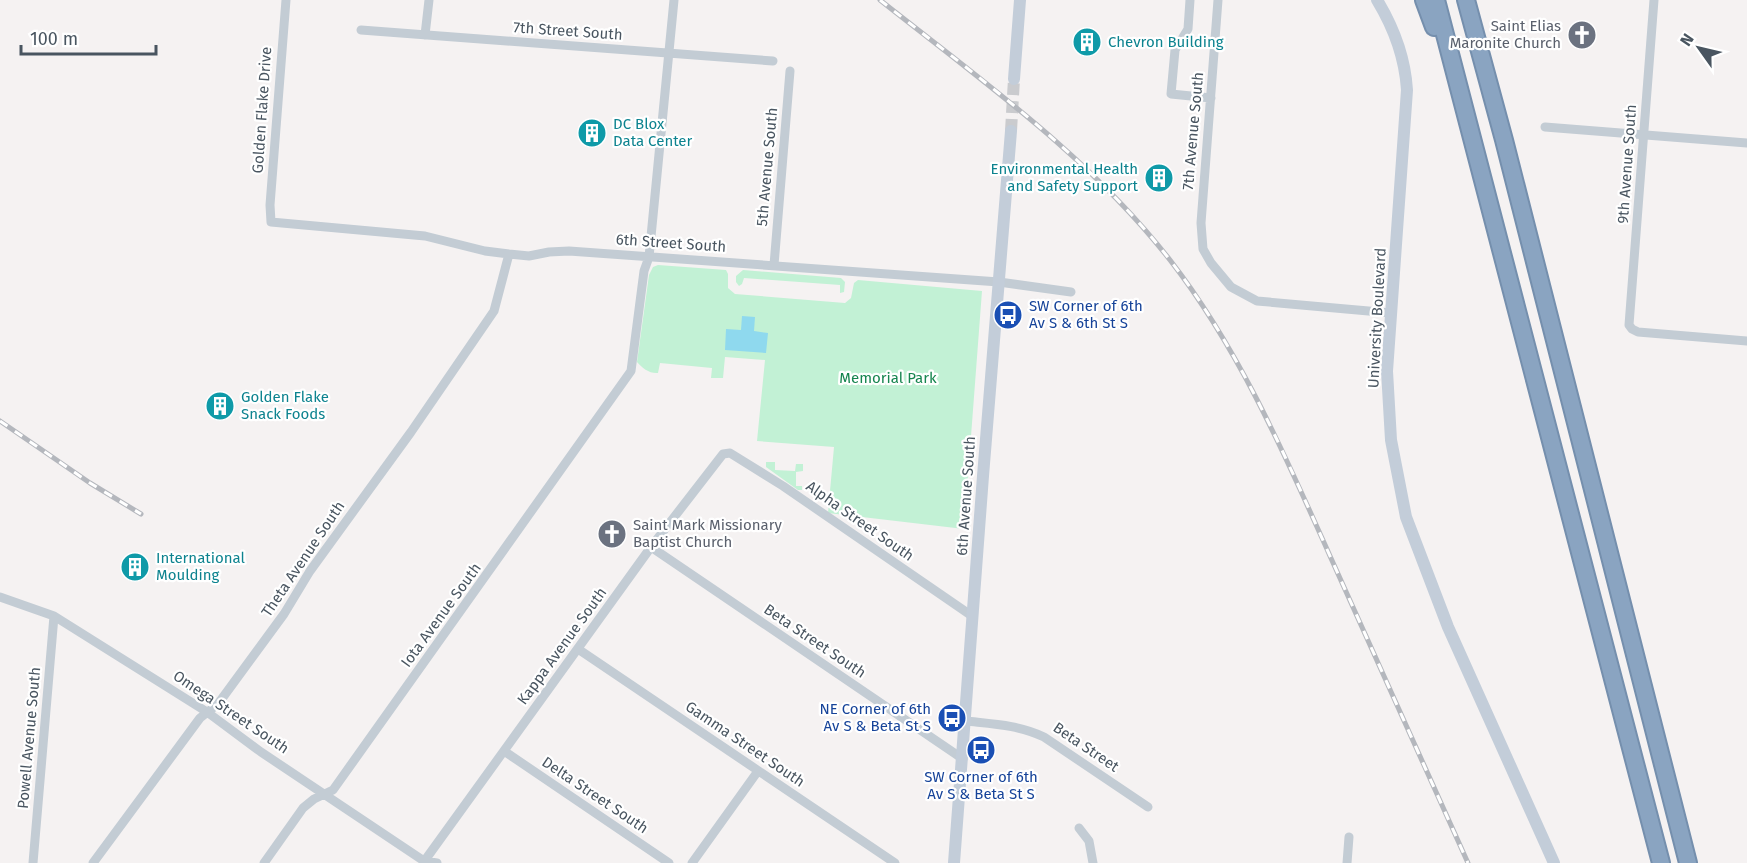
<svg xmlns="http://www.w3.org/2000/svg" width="1747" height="863" font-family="'Fira Sans',sans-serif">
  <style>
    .green { fill: #c2f1d5 }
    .water { fill: #8fd9ee }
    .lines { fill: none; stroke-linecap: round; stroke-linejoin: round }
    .secondary-tunnel { stroke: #cacbce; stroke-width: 12; stroke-dasharray: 12 6; stroke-linecap: butt }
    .motorway-casing { stroke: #758fad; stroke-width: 20 }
    .minor { stroke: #c3ccd4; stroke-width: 9 }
    .secondary { stroke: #c3cdd9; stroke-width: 12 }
    .motorway { stroke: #8aa4c1; stroke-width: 16 }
    .rail-casing { stroke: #b4b7bd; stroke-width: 5 }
    .rail { stroke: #fff; stroke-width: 3; stroke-dasharray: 9; stroke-linecap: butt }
    .labels { text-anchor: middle; stroke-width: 4.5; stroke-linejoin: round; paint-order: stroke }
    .worship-label { font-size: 15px; fill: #5b616d; stroke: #fff; text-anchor: end }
    .street-label { font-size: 15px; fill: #495560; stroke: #fff }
    .culture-label { font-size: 15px; fill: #0d838f; stroke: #fff; text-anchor: start }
    .transit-label { font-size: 15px; fill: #164399; stroke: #fff; text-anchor: start }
    .park-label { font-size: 15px; fill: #16854f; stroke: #fff }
  </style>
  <rect width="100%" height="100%" fill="#f5f2f2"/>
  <path class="green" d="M658,265L726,270L728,274V288L735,294L845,303L851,298L854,283L858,280L982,291L964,529L828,513L834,447L757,441L765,360L725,357L723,378H711L712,368L660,363L658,373C650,374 642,368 637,362L649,275L653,267Z
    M743,270L841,278L845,282L844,292L840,293V285L744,278L742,284L739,286L736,282V276Z
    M766,462H775V470L795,471L796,464H803V471L796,472V486H802V490H798L766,467Z"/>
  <path class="water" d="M742,316L755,317L754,331L768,333L766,353L725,350L726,329L741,330Z"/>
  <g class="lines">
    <path class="secondary-tunnel" d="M1011,131L1014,79"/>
    <g class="motorway-casing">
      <path id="motorway" d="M1424,0L1434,27
        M1436,0L1661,863
        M1466,0L1504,140L1688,863"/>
    </g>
    <path class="minor" d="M286,0L270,205L271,222L425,236L485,251L509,254L529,256L549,252L569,251L999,282L1071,292
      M1190,0L1188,29L1175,50L1171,94L1211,98
      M1218,0L1201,223L1203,249L1211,263L1231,287L1257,301L1391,313
      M1654,0L1629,325L1632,329L1638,332L1747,341
      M361,30L773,61
      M425,35L429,0
      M1545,127L1747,143
      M774,265L790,71
      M651,547L963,759
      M0,597L54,616L207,712L261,752L424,861L437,863
      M578,649L895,863
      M966,721C993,724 1019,725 1044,737L1148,807
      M504,751L669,863
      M1079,828L1089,841L1093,863
      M33,863L54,616
      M93,863L200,718L218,704L284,614L310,571L411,432L494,311L509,254
      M264,863L303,808L314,799L333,790L631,371L644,271L649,257L674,0
      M423,863L651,547L723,454L730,453L783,486L972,616
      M692,863L758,771
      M1347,863L1349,837"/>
    <path class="secondary" d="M1377,0C1394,28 1405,58 1407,90L1387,371L1391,440L1406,517L1448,627L1554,863
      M1014,79L1020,0
      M954,863L983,476L1011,131"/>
    <use href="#motorway" class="motorway"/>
    <g class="rail-casing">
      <path id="rail" d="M880,0C981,80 1090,157 1170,260C1239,349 1284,453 1330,556C1376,658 1422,761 1468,863
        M0,421L90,483L141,514"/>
    </g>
    <use href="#rail" class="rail"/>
  </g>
  <defs>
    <g id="church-disc" transform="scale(1.5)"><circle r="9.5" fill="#6b7280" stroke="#fff"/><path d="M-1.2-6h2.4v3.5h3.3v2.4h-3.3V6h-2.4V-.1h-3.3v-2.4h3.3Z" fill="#fff"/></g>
    <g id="building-disc" transform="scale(1.5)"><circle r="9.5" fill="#0f9aa8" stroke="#fff"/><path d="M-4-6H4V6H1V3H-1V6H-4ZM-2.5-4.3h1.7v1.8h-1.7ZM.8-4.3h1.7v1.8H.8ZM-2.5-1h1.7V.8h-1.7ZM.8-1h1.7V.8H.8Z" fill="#fff"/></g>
    <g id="bus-disc" transform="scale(1.5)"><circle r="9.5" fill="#1a4fb4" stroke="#fff"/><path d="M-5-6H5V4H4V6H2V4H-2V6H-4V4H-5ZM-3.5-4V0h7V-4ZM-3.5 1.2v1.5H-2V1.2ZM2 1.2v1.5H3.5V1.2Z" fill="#fff"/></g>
  </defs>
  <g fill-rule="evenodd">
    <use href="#church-disc" x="1582" y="35"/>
    <use href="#building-disc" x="1087" y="42"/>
    <use href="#building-disc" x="592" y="133"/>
    <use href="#building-disc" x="1159" y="178"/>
    <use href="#bus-disc" x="1008" y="315"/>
    <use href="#building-disc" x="220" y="406"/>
    <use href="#church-disc" x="612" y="534"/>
    <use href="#building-disc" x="135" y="567"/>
    <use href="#bus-disc" x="952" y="718"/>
    <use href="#bus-disc" x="981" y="750"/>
  </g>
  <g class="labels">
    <g class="worship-label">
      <text x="1561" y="31">Saint Elias<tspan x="1561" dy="17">Maronite Church</tspan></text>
      <text x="633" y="530" text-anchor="start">Saint Mark Missionary<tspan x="633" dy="17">Baptist Church</tspan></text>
    </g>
    <g class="street-label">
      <text transform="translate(568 31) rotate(4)" y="5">7th Street South</text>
      <text transform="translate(262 110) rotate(-86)" y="5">Golden Flake Drive</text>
      <text transform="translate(1193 131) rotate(-85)" y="5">7th Avenue South</text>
      <text transform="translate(1627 164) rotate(-86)" y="5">9th Avenue South</text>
      <text transform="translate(767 167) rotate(-85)" y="5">5th Avenue South</text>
      <text transform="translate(671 243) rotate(4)" y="5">6th Street South</text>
      <text transform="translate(1377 318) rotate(-87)" y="5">University Boulevard</text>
      <text transform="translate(966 496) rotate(-86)" y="5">6th Avenue South</text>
      <text transform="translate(860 521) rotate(35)" y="5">Alpha Street South</text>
      <text transform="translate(303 559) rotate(-56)" y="5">Theta Avenue South</text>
      <text transform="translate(441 615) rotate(-54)" y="5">Iota Avenue South</text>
      <text transform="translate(815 641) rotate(34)" y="5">Beta Street South</text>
      <text transform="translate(562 646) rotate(-54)" y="5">Kappa Avenue South</text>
      <text transform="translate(231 712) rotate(34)" y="5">Omega Street South</text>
      <text transform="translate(29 738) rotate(-85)" y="5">Powell Avenue South</text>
      <text transform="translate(745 744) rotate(34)" y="5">Gamma Street South</text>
      <text transform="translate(1086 747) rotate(34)" y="5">Beta Street</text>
      <text transform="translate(595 795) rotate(34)" y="5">Delta Street South</text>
    </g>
    <g class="culture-label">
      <text x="1108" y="47">Chevron Building</text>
      <text x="613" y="129">DC Blox<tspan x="613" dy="17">Data Center</tspan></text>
      <text x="1138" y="174" text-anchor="end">Environmental Health<tspan x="1138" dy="17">and Safety Support</tspan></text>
      <text x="241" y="402">Golden Flake<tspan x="241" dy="17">Snack Foods</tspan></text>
      <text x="156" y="563">International<tspan x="156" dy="17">Moulding</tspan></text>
    </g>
    <g class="transit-label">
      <text x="1029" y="311">SW Corner of 6th<tspan x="1029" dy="17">Av S &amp; 6th St S</tspan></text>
      <text x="931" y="714" text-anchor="end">NE Corner of 6th<tspan x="931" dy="17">Av S &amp; Beta St S</tspan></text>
      <text x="981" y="782" text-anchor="middle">SW Corner of 6th<tspan x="981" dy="17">Av S &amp; Beta St S</tspan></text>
    </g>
    <g class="park-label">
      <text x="888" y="383">Memorial Park</text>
    </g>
  </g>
  <g transform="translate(1699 48) rotate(304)" stroke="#ffffff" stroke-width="4.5" paint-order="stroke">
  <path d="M0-4.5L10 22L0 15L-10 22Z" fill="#495560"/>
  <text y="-9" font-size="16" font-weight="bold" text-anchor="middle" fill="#495560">N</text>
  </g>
  <path d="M21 45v9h135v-9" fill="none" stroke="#495560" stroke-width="3"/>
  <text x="30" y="45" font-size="18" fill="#495560" stroke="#ffffff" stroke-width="4.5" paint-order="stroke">100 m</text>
</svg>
